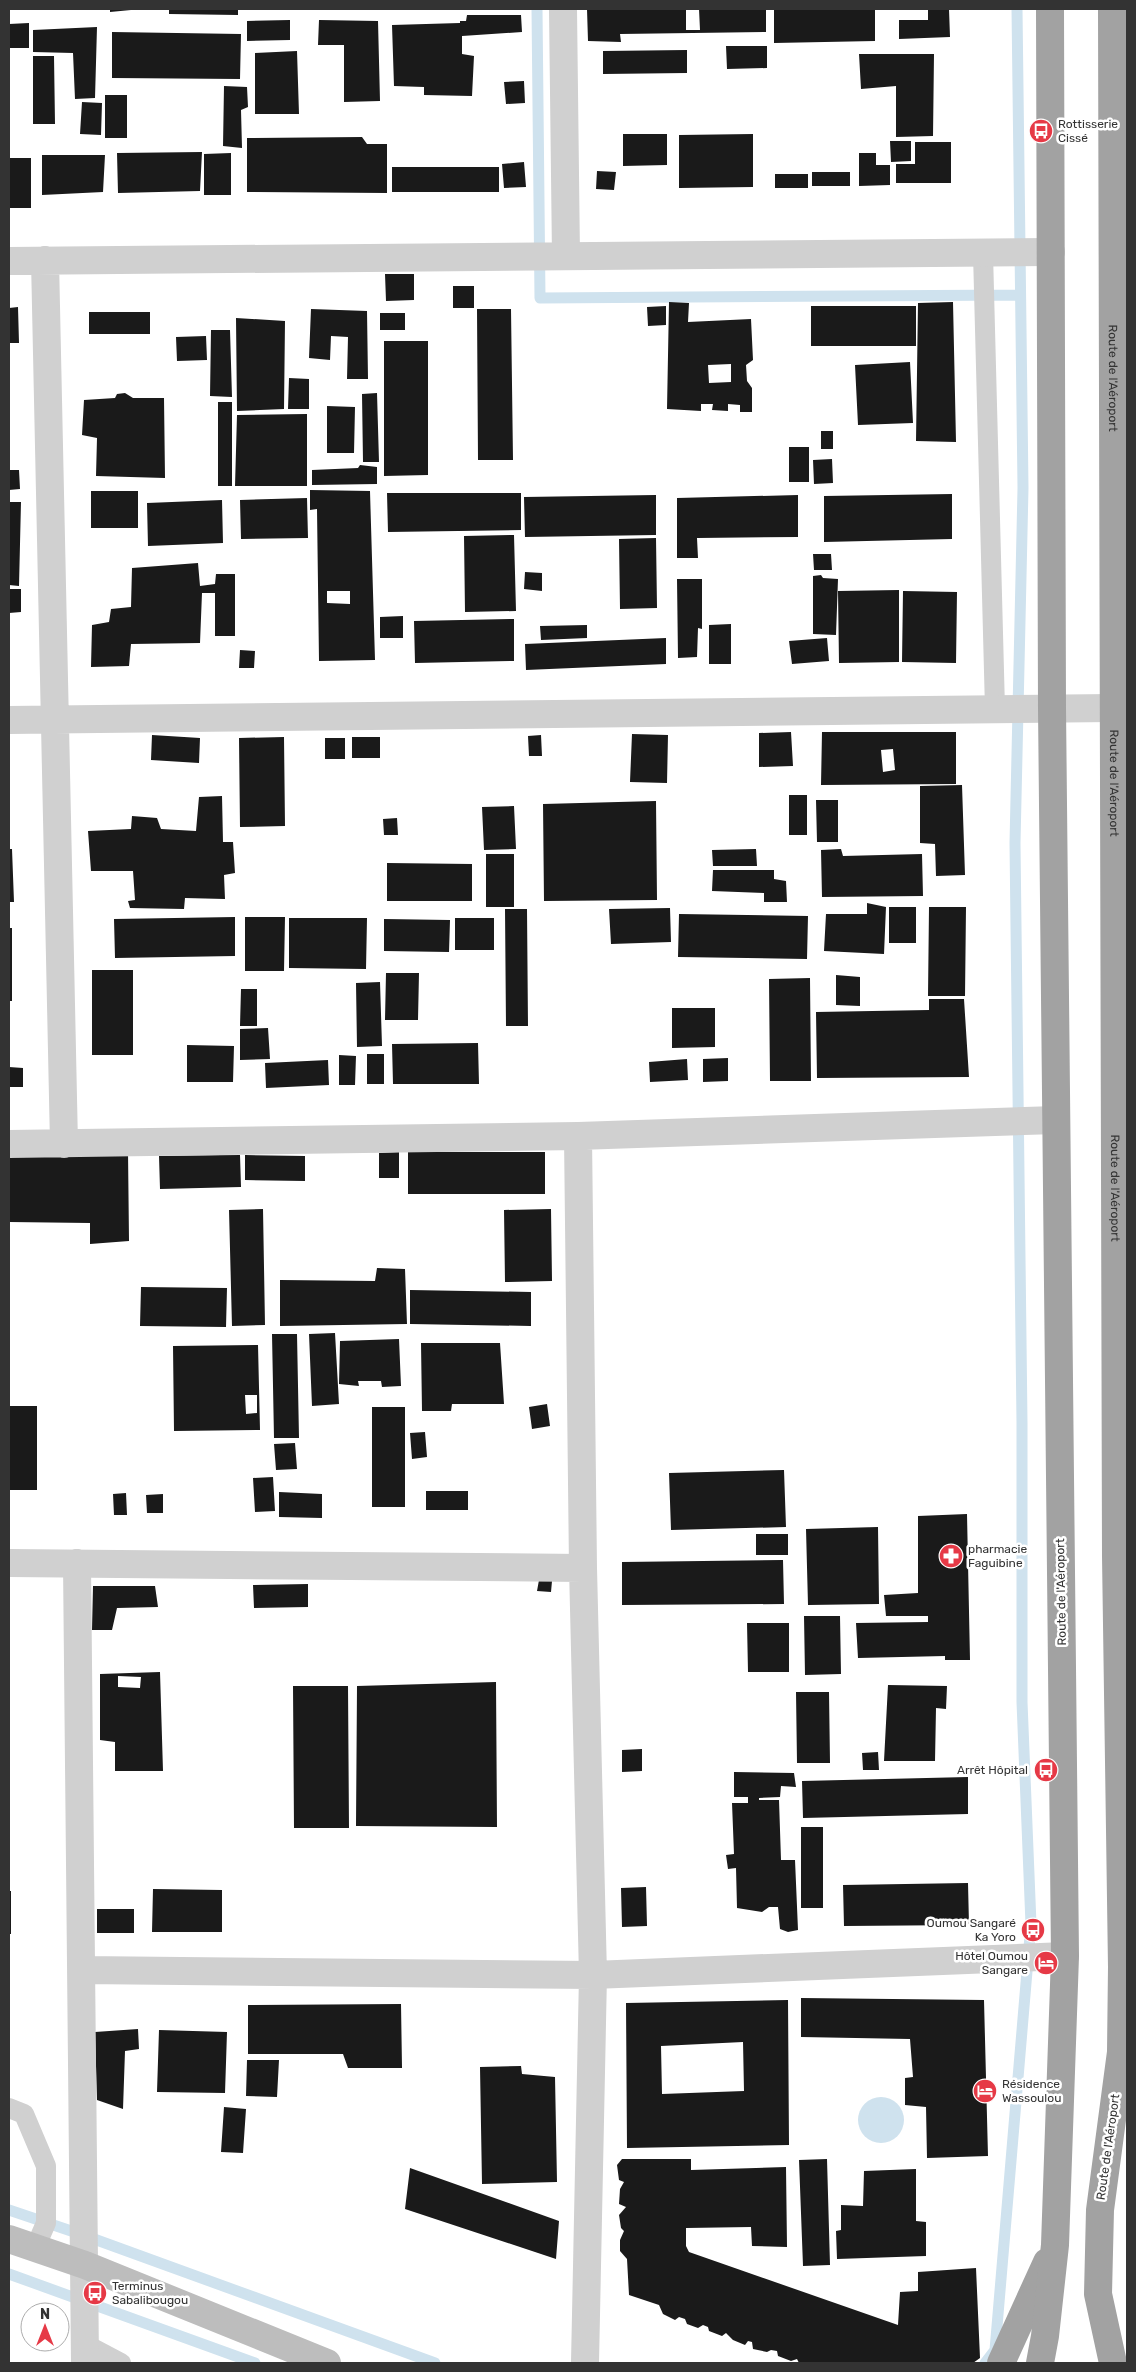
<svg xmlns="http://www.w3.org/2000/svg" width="1136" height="2372" font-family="Rubik,sans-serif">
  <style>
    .water { fill: #cfe2ee }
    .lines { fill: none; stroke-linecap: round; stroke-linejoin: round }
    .stream { stroke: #cfe2ee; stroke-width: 11 }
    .building { fill: #1a1a1a; fill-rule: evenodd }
    .service { stroke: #d0d0d0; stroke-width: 20 }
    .minor { stroke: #d0d0d0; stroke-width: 28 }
    .secondary { stroke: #bdbdbd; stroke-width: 28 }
    .trunk { stroke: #a2a2a2; stroke-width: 28 }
    .labels { text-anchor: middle; stroke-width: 5; stroke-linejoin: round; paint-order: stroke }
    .poi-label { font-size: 12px; fill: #333; stroke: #fff; text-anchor: start }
    .street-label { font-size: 12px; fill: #333; stroke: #fff }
  </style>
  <rect width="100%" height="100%" fill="#fff"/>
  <path class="water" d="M858 2120a23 23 0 1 1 46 0a23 23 0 1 1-46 0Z"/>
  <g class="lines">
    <path class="stream" d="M537,9L540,298L1020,295
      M9,2210L83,2235L435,2363
      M9,2274L255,2363
      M985,2363L995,2350L1031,1924L1022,1702V1423L1015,843L1023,488L1017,9"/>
  </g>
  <path class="building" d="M110,9H131V10L110,12Z
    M169,9H238V15L169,14Z
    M587,9H686V30H700L699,9H766V32L620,34L621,42L588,41Z
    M774,9H875V41L774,43Z
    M928,9H949L950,37L899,39V20H928Z
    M467,15H521L522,32L462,36V54L474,56L472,96L424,95V87L394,86L392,25L460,23V21H466Z
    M290,20V40L247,41V21Z
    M319,20L378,21L380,101L344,102V45H318Z
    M29,23V48H9V24Z
    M97,27L95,98L75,99L73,53L33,52V30Z
    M112,32L241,34L240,79L112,78Z
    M726,46H767V68L727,69Z
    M687,50V73L603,74V51Z
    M297,51L299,114H255V53Z
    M859,54H934L933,136L896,137V86L861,89Z
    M33,56H54L55,124H33Z
    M524,81L525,103L506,104L504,82Z
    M224,86L247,87L248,107L241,110L242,148L223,146Z
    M105,95H127V138H105Z
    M82,102L102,103L101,135L80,134Z
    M623,134H667V165L623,166Z
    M753,134V187L679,188V135Z
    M362,137L367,144H387V193L247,192V138Z
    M890,141H911V161L891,162Z
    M915,142H951V183H896V164H915Z
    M202,152L200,191L118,193L117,153Z
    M231,153V195H204V154Z
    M859,153H876V165H890V185L859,186Z
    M42,155H105L103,192L42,195Z
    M9,158H31V208H9Z
    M524,162L526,187L504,188L502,164Z
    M392,167H499V192H392Z
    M597,171L616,172L614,190L596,189Z
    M812,172H850V186H812Z
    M775,174H808V188H775Z
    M385,274H414V300L386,301Z
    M453,286H474V308H453Z
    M669,302L689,303L688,322L751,319L753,360L746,365L747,381L752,388V412H740V405L728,404V411L712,410L713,404H701V411L667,409ZM731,364V382L709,383L708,365Z
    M953,302L956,442L916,441L918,303Z
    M666,306V325L648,326L647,307Z
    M811,306H916V346H811Z
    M18,307L19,343H9V308Z
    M311,309L367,311L368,379H347L348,337L331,336L330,360L309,358Z
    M477,309H511L513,460H478Z
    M89,312H150V334H89Z
    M380,313H405V330H380Z
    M236,318L285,321L284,409L237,411Z
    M211,330H230L232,397L210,396Z
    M206,336L207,360L177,361L176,337Z
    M384,341H428V475L384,476Z
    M910,362L913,423L858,425L855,365Z
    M289,378L309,379V409H288Z
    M125,393L133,398H164L165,478L96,476L97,438L82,435L84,400L115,398L117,394Z
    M377,393L379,462H363L362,394Z
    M218,402H232V486H218Z
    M327,406L355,407L354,453H327Z
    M307,414V486H235L237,415Z
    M821,431H833V449H821Z
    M789,447H809V482H789Z
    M832,459L833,483L814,484L813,460Z
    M360,465L377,467V484L312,485V470L358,468Z
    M9,470H19L20,489L9,490Z
    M310,490L370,491L375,660L319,661L317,509L310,510ZM327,591H350V604L327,603Z
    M91,491H138V528H91Z
    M387,493H521V530L388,532Z
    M952,494V539L824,542V496Z
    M656,495V535L525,537L524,497Z
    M798,495V537L697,538L698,558H677V498Z
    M307,498L308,538L241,539L240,500Z
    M222,500L223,543L148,546L147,503Z
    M9,502H21L19,586L9,585Z
    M514,535L516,611L465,612L464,536Z
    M656,538L657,608L620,609L619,539Z
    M813,554H831L832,570H814Z
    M198,563L200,586L215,584L216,574H235V636H215V593H202L200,643L131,644L129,666L91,667L92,625L109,622L111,609L131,607L132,568Z
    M525,572L542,573V591L524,589Z
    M821,575L823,578L838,579L836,635L813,634V576Z
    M677,579H702V629L698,628L697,657L678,658Z
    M9,589H21V612L9,613Z
    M899,590V662L839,663L838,591Z
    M903,591L957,592L956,663L902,662Z
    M403,616V638H380V617Z
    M514,619V661L415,663L414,621Z
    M731,624V664H709V625Z
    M587,625V638L541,640L540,626Z
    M666,638V664L526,670L525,644Z
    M827,638L829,661L792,664L789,641Z
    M240,650L255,651L254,668H239Z
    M791,732L793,766L759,767V733Z
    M822,732H956V784L821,785ZM893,749L895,770L883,772L881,750Z
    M632,734L668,735L667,783L630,782Z
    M152,735L200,738L199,763L151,760Z
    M541,735L542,756H529L528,736Z
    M284,737L285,826L240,827L239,738Z
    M352,737H380V758H352Z
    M325,738H345V759H325Z
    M962,785L965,875L936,876L935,844L920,843V786Z
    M789,795H807V835H789Z
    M222,796L223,842H233L235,873L224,875L225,899L185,898L184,909L130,908L128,901L135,900L133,871H91L88,831L131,829L132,816L157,818L161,829L196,831L199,797Z
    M816,800H838V842H817Z
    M656,801L657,900L544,901L543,804Z
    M514,806L516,849L484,850L482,807Z
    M397,818L398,835H384L383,819Z
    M9,849H12L14,902H9Z
    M756,849L757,866H713L712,850Z
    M841,849L843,856L922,854L923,896L822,897L821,850Z
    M486,854H514V907H486Z
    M387,863L472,864V901H387Z
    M713,870H774V879L786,881L787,902H764V893L712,891Z
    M867,903L886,907L884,954L824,951L826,914H867Z
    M889,907H916V943H889Z
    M929,907H966L965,996H928Z
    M670,908L671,942L611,944L609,909Z
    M505,909H527L528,1026H506Z
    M679,914L808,916L807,959L678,957Z
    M235,917V956L115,958L114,919Z
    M245,917H285L284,971H245Z
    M289,918H367L366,969L289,968Z
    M455,918H494V950H455Z
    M384,919L450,920L449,952L384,951Z
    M9,928H12V1001H9Z
    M92,970H133V1055H92Z
    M386,973H419L418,1020H385Z
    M836,975L860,977V1006L836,1005Z
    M810,978L811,1081H770L769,979Z
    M380,982L382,1046L357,1047L356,983Z
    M241,989H257V1026H240Z
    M929,999H964L969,1077L817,1078L816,1012L929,1010Z
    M672,1008H715V1047L672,1048Z
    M268,1028L270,1059L240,1060V1029Z
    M478,1043L479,1084H393L392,1044Z
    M187,1045L234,1046L233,1082H187Z
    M367,1054H384V1084H367Z
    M339,1055L356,1056L355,1085H339Z
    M728,1058V1081L703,1082V1059Z
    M687,1059L688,1080L650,1082L649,1062Z
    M328,1060L329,1085L266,1088L265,1063Z
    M9,1067L23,1068V1087H9Z
    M128,1151L129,1241L90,1244V1223L9,1222V1153Z
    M399,1152V1178H379V1153Z
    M408,1152H545V1194H408Z
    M240,1155L241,1187L160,1189L159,1156Z
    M245,1155L305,1156V1181L245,1180Z
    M263,1209L265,1325L232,1326L229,1210Z
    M551,1209L552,1281L505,1282L504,1210Z
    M377,1268L405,1269L407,1324L280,1326V1280L375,1281Z
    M141,1287L227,1288L226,1327L140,1326Z
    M410,1290L531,1292V1326L410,1324Z
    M335,1333L339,1404L312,1406L309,1334Z
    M272,1334H297L299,1438H274Z
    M399,1339L401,1386L382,1387L381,1381H358L359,1386L339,1384L340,1341Z
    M421,1343H500L504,1404H452L451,1411H422Z
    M258,1345L260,1430L174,1431L173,1346ZM245,1395H257V1413L246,1414Z
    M547,1404L550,1426L532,1429L529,1407Z
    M9,1406H37V1490H9Z
    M372,1407H405V1507H372Z
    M425,1432L427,1457L412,1459L410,1433Z
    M295,1443L297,1469L276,1470L274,1444Z
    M784,1470L786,1527L671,1530L669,1473Z
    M273,1477L275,1511L255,1512L253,1478Z
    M426,1491H468V1510H426Z
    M279,1492L322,1494V1518L279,1517Z
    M126,1493L127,1515H114L113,1494Z
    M163,1494V1513H147L146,1495Z
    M967,1514L970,1660H945V1656L858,1658L856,1623L928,1622V1616H886L884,1595L918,1593V1516Z
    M878,1527L879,1604L808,1605L806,1529Z
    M756,1534H788V1555H756Z
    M783,1560L784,1604L622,1605V1562Z
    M539,1580L552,1581L551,1592L537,1591Z
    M308,1584V1607L254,1608L253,1585Z
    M93,1586H155L158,1607L117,1608L112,1630H92Z
    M804,1616H840L841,1674L805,1675Z
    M747,1623H789V1672H748Z
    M160,1672L163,1771H115V1742L100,1740V1674ZM118,1676L141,1677L140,1688L118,1687Z
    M496,1682L497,1827L356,1826L357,1686Z
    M888,1685L947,1686L946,1709L936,1708L935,1761H884Z
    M293,1686H348L349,1828H294Z
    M796,1692H829L830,1763H797Z
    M642,1749V1771L622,1772V1750Z
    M878,1752L879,1770H863L862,1753Z
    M734,1772L794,1773L796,1787L781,1786L780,1797L759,1798V1800H779L781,1860H795L798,1930L788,1932L780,1929L778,1907H769L762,1912L737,1908L736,1868L728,1869L726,1855L734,1854L732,1803H748V1797H734Z
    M968,1777V1814L803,1818L802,1781Z
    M801,1827H823V1908H801Z
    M968,1883L969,1925L844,1926L843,1885Z
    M646,1887L647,1926L622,1927L621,1888Z
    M153,1889L222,1890V1932H152Z
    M9,1891H11V1934H9Z
    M97,1909H134V1933H97Z
    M801,1998L984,2000L988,2156L927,2158L926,2107L905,2105V2078L913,2077L910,2039L801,2037Z
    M788,2000L789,2145L627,2148L626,2003ZM743,2042L744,2091L662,2094L661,2046Z
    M401,2004L402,2068H348L343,2054H248V2005Z
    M138,2029L139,2049L125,2051L123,2109L97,2100L95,2032Z
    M159,2030L227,2032L225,2093L157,2092Z
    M247,2060H279L277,2097L246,2096Z
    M521,2066L522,2074L555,2077L557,2182L482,2184L480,2067Z
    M224,2107L246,2109L243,2153L221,2152Z
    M622,2159H691V2170L786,2167L787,2247L752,2246L751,2227L686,2228V2246L689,2252L898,2325L900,2292L918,2291V2272L976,2268L980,2358L973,2363H799L797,2359L791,2361L778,2356L777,2351L771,2350L767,2352L753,2349L752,2342L748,2341L745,2345L733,2340L726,2333L722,2336L709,2331L708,2327L703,2325L698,2328L687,2324L685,2319L679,2317L675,2320L663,2314L659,2305L629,2295L627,2259L620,2251V2240L624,2231L621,2228L619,2215L626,2207L619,2204L620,2189L624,2182L619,2180L617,2165Z
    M827,2159L830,2265L803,2266L799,2160Z
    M410,2168L559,2221L556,2259L405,2209Z
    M916,2169V2221L926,2222V2256L837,2259L836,2231L841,2230V2205L863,2206L864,2171Z"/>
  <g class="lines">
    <path class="service" d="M983,253L995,709
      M9,2108L24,2114L46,2166V2223L35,2248
      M85,2344L121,2363"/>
    <path class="minor" d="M563,9L566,256
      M45,260L64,1144
      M9,261L1051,252
      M9,720L1113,708
      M578,1136L583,1568L593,1975L585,2363
      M9,1144L578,1136L1056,1120
      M9,1563L583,1568
      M77,1563L85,2363
      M82,1970L593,1975L1065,1956"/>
    <path class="secondary" d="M9,2239L85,2265L327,2363"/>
    <g class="trunk">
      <path id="s1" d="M1112,9L1116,1556L1122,1967L1121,2052L1100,2210L1098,2294L1113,2363"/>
      <path d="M1001,2363L1047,2262"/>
      <path d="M1040,2363L1045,2336L1055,2245L1065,1956L1052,708L1050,9"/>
    </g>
  </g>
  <defs>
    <g id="bus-disc" transform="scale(1.25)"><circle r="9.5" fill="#e63946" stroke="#fff"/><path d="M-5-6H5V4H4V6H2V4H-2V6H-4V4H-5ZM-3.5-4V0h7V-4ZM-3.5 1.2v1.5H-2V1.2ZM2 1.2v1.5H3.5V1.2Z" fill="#fff"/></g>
    <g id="pharmacy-disc" transform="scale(1.25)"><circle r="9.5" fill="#e63946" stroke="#fff"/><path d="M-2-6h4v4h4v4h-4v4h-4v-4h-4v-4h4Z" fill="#fff"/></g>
    <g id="hotel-disc" transform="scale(1.25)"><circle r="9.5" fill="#e63946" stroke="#fff"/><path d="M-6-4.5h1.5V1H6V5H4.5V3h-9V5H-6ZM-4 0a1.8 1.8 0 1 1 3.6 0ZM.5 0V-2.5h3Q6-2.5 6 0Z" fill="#fff"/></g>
  </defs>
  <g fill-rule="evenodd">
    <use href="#bus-disc" x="1041" y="131"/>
    <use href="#pharmacy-disc" x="951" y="1556"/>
    <use href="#bus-disc" x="1046" y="1770"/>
    <use href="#bus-disc" x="1033" y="1930"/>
    <use href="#hotel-disc" x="1046" y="1963"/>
    <use href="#hotel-disc" x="985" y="2091"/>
    <use href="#bus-disc" x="95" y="2293"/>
  </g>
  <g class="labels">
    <g class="poi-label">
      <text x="1058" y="128">Rottisserie<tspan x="1058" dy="14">Cissé</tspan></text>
      <text x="968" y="1553">pharmacie<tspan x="968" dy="14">Faguibine</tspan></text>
      <text x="1028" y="1774" text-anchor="end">Arrêt Hôpital</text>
      <text x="1016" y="1927" text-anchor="end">Oumou Sangaré<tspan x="1016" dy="14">Ka Yoro</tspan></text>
      <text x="1028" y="1960" text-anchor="end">Hôtel Oumou<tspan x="1028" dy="14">Sangare</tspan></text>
      <text x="1002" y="2088">Résidence<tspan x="1002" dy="14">Wassoulou</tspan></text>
      <text x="112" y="2290">Terminus<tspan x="112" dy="14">Sabalibougou</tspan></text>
    </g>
    <g class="street-label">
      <text dy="4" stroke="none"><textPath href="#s1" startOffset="369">Route de l'Aéroport</textPath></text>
      <text dy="4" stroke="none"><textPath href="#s1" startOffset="774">Route de l'Aéroport</textPath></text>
      <text dy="4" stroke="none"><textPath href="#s1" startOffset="1179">Route de l'Aéroport</textPath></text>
      <text transform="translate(1061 1592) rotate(-91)" y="4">Route de l'Aéroport</text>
      <text transform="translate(1108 2147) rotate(-82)" y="4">Route de l'Aéroport</text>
    </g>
  </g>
  <rect width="1136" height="2372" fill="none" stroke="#333333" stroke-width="20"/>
  <g transform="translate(45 2327)"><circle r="24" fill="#ffffff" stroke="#adadad"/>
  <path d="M0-4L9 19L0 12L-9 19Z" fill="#e63946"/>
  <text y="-8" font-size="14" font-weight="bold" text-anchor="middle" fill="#333333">N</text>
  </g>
</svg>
